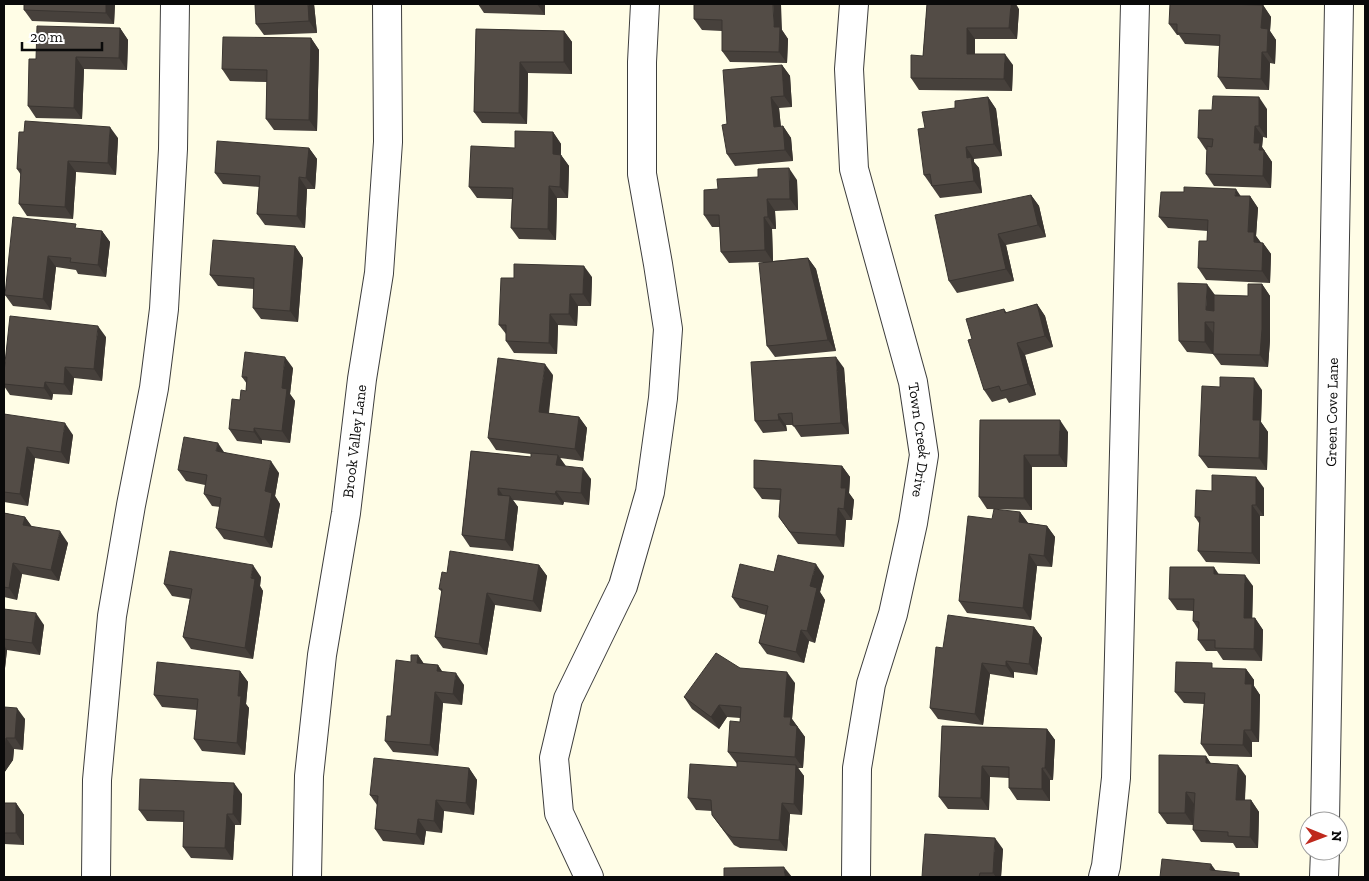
<svg xmlns="http://www.w3.org/2000/svg" width="1369" height="881" font-family="'Zilla Slab',serif">
  <style>
    .lines { fill: none; stroke-linecap: round; stroke-linejoin: round }
    .minor-casing { stroke: #3d3d3d; stroke-width: 30 }
    .minor { stroke: #fff; stroke-width: 28 }
    .wall { fill: #47413c }
    .shaded-wall { fill: #3a3531 }
    .building { fill: #534c46; stroke: #3a3531 }
    .labels { text-anchor: middle; stroke-width: 5; stroke-linejoin: round; paint-order: stroke }
    .street-label { font-size: 15px; fill: #0a0a0a; stroke: #fff }
  </style>
  <rect width="100%" height="100%" fill="#fffde6"/>
  <g class="lines">
    <g class="minor-casing">
      <g id="minor">
        <path id="s1" d="M854,4L849,69L854,169L913,382L924,455L913,523L893,614L871,684L857,768L856,877"/>
        <path id="s2" d="M1325,821L1339,4"/>
        <path d="M96,877L97,780L112,616L131,505L154,388L164,309L173,149L175,4"/>
        <path id="s3" d="M307,877L309,776L322,655L346,513L362,379L379,273L388,142L387,4"/>
        <path d="M589,877L559,813L554,758L568,699L623,586L650,492L663,398L668,329L658,264L642,174V62L645,4"/>
        <path d="M1103,877L1106,866L1116,778L1135,4"/>
        <path d="M1324,877L1325,851"/>
      </g>
    </g>
    <use href="#minor" class="minor"/>
  </g>
  <path class="wall" d="M24,4H115L114,24L32,21L24,10Z
    M314,4L317,33L264,35L256,24Z
    M478,4H545V15L484,13Z
    M694,4L782,30L788,39L787,63L730,62L722,51V31L702,30L694,19Z
    M927,4L1019,9L1017,39H975V54L1013,65L1012,91L919,90L911,78L923,56Z
    M1263,5L1271,17L1270,31L1276,40L1275,64L1270,63L1269,90L1226,89L1218,77L1219,46L1185,44L1179,35H1177L1169,24Z
    M120,28L128,40L127,70L84,69L82,119L36,118L28,106L36,59Z
    M476,29L564,31L572,42V74L528,73L527,124L482,123L474,112Z
    M311,38L319,50L317,131L274,130L266,119L267,82L230,81L222,69Z
    M782,65L790,76L792,107L779,108L781,127L783,126L791,138L793,161L735,166L727,154V124Z
    M988,97L996,109L1002,156L974,159V162L979,168L982,193L940,198L924,175L925,128L955,108Z
    M1267,109V138L1263,137L1262,147L1272,162L1271,188L1214,186L1206,174L1207,150H1206L1198,138L1212,110Z
    M24,132L118,138L116,175L76,172L73,219L27,216L19,204L21,175L17,169Z
    M553,132L561,144V155L569,166L568,198H557L556,240L519,239L511,228L512,199L477,198L469,187L515,148Z
    M309,148L317,159L315,189H307L305,228L265,225L257,214L259,187L223,184L215,173Z
    M797,180L798,210L775,211L776,229H772L773,261L808,258L816,269L836,351L775,357L767,346L763,262L729,263L721,252L720,227H712L704,215L718,189Z
    M1031,195L1039,206L1046,237L1006,245L1014,281L957,293L949,281Z
    M1240,196H1250L1258,208L1256,236L1261,243H1263L1271,254L1270,283L1206,280L1198,268L1207,241L1208,231L1168,228L1159,217Z
    M79,228L102,231L110,242L106,277L78,274L76,270L56,267L51,310L13,306L5,295Z
    M295,246L303,258L298,322L261,319L253,308L254,289L218,286L210,275Z
    M592,277L591,306H578L577,326L558,325L557,354L514,353L506,341V334L499,325Z
    M1262,284L1270,296V340L1268,367L1221,365L1213,354L1214,333L1213,354L1187,352L1179,341L1215,295L1248,296Z
    M1037,304L1045,316L1053,347L1025,355L1036,395L1009,403L1006,398L992,402L984,390L972,339L1004,309L1007,313Z
    M106,337L102,381L74,378L72,395L53,394L52,400L10,395L4,386V372Z
    M293,368L290,394L295,401L290,443L262,440V444L237,441L229,429L240,400L246,391L247,384L242,377Z
    M844,368L849,434L801,437L793,425H786L787,431L763,433L755,421Z
    M553,375L549,413L579,417L587,428L583,461L560,458L565,466L591,479L589,505L564,502L563,505L513,500L518,507L513,551L470,547L462,535L471,451L531,457V454L496,450L488,438Z
    M1262,390L1261,422L1268,432L1267,470L1208,468L1199,456Z
    M4,414L73,435L69,464L35,458L28,506L4,502Z
    M980,420L1068,432L1067,467H1032V510L987,509L979,497Z
    M224,452L279,473L275,496L280,504L272,548L224,539L216,528L220,507L212,506L204,494L205,485L186,481L178,470Z
    M842,466L850,477L849,493L854,500L852,520H846L844,547L798,544L779,517L780,500L762,499L754,488Z
    M1264,488V516H1260V564L1206,562L1198,551L1199,523L1195,517Z
    M1020,512L1028,523L1047,526L1055,537L1052,567L1037,566L1031,620L967,613L959,601L992,519Z
    M4,513L25,517L31,526L68,543L59,581L22,574L17,600L4,597Z
    M539,565L547,576L541,612L495,605L487,655L443,648L435,637L442,592L439,589L447,573Z
    M774,572L824,576L820,592L825,600L815,643L809,641L804,663L767,654L759,643L766,615L740,608L732,597Z
    M1219,574L1253,586L1252,618H1255L1263,630L1262,661L1223,660L1217,651H1206L1198,640V629L1193,621V611L1177,610L1169,599Z
    M261,577L260,586L263,591L253,659L191,649L183,637L190,599L172,596L164,584Z
    M4,609L44,625L40,655L7,650L4,677Z
    M1034,627L1042,638L1037,675L1014,672V678L990,674L983,725L938,719L930,708L943,648Z
    M418,655L424,664L438,665L442,672L464,685L462,705L443,703L438,756L393,752L385,741L411,662Z
    M740,668L795,683L792,719L805,737L803,768H798L804,776L802,815L790,814L787,851L740,848L734,845L712,815V811L696,810L688,798L737,767V764L728,752L740,722V718L727,717L719,729L692,709L684,697Z
    M1216,668L1246,669L1254,680V686L1260,695L1259,742H1252V757L1209,756L1201,744L1204,704L1184,703L1175,692Z
    M240,671L248,682L246,704L249,708L245,755L202,751L194,739L197,710L162,707L154,695Z
    M4,707L25,719L23,750L14,749L13,760L4,773Z
    M942,726L1047,729L1055,740L1053,780H1050V801L1017,800L1009,788V778L990,777L989,810L948,809L939,797Z
    M1206,756L1211,764L1246,776L1245,800H1251L1259,812L1258,848H1236L1233,843L1201,842L1193,830L1194,804L1193,825L1167,824L1159,813Z
    M469,768L477,780L474,815L444,811L442,833L426,831L424,845L383,841L375,829L377,805L370,795Z
    M242,794L241,825H235L233,860L191,858L183,847L184,822L147,821L139,810Z
    M4,803H16L24,815V845L4,844Z
    M1003,849L1001,877H922Z"/>
  <path class="shaded-wall" d="M106,4H115L114,24L106,13Z
    M308,4H314L317,33L309,21Z
    M537,4H545V15Z
    M773,4H781L782,30L788,39L787,63L779,52L774,27Z
    M1011,4H1016L1019,9L1017,39L1009,28Z
    M1263,5L1271,17L1270,31L1276,40L1275,64L1267,52L1261,28Z
    M120,28L128,40L127,70L119,58Z
    M967,28L975,39V65L967,54Z
    M564,31L572,42V74L564,62Z
    M311,38L319,50L317,131L309,120Z
    M1262,52L1270,63L1269,90L1261,79Z
    M1005,54L1013,65L1012,91L1004,79Z
    M76,57L84,69L82,119L74,108Z
    M520,62L528,73L527,124L519,113Z
    M782,65L790,76L792,107L784,96Z
    M771,97L779,108L782,139L774,127Z
    M988,97L996,109L1002,156L994,144Z
    M1259,97L1267,109V138L1259,126Z
    M783,126L791,138L793,161L785,150Z
    M1255,126L1263,137L1262,147L1272,162L1271,188L1263,176L1254,143Z
    M110,127L118,138L116,175L108,163Z
    M553,132L561,144V155L569,166L568,198L560,187L553,154Z
    M966,147L974,159V162L979,168L982,193L974,181L967,158Z
    M309,148L317,159L315,189L306,178Z
    M68,161L76,172L73,219L65,207Z
    M789,168L797,180L798,210L790,199Z
    M299,177L307,189L305,228L297,216Z
    M549,186L557,198L556,240L548,229Z
    M1236,189L1244,201L1235,196Z
    M1031,195L1039,206L1046,237L1038,225Z
    M1250,196L1258,208L1256,236L1262,244L1254,242L1248,232Z
    M767,199L775,211L776,229L768,217Z
    M764,217L772,229L773,262L765,250Z
    M102,231L110,242L106,277L98,265Z
    M998,234L1006,245L1014,281L1006,269Z
    M1263,243L1271,254L1270,283L1262,271Z
    M295,246L303,258L298,322L290,311Z
    M48,256L56,267L51,310L43,299Z
    M808,258L816,269L836,351L828,340Z
    M584,266L592,277L591,306L583,294Z
    M1207,284L1215,295L1214,322L1206,310Z
    M1262,284L1270,296V340L1268,367L1260,355Z
    M570,294L578,306L577,326L569,314Z
    M1037,304L1045,316L1053,347L1045,336Z
    M550,314L558,325L557,354L549,343Z
    M1205,322L1213,333V354L1205,342Z
    M98,326L106,337L102,381L94,369Z
    M1017,343L1025,355L1036,395L1028,384Z
    M285,357L293,368L290,394L295,401L290,443L282,431V388Z
    M836,357L844,368L849,434L841,423Z
    M545,364L553,375L547,423L539,412Z
    M65,367L74,378L72,395L64,384Z
    M1254,378L1262,390L1261,422L1268,432L1267,470L1259,458L1253,420Z
    M45,382L53,394L52,400L44,388Z
    M778,414L786,425L787,431L779,420Z
    M579,417L587,428L583,461L575,449Z
    M1060,420L1068,432L1067,467L1059,455Z
    M65,423L73,435L69,464L61,452Z
    M254,428L262,440V444L254,432Z
    M218,443L226,455L216,451Z
    M27,447L35,458L28,506L20,494Z
    M558,455L566,466L556,465Z
    M1024,455L1032,467V510L1024,498Z
    M271,461L279,473L275,496L280,504L272,548L264,537L265,491Z
    M842,466L850,477L849,493L854,500L852,520L844,509L841,488Z
    M583,468L591,479L589,505L581,493Z
    M1256,477L1264,488V516L1256,505Z
    M498,488L506,500L498,495Z
    M556,491L564,502L563,505L555,494Z
    M510,496L518,507L513,551L505,540Z
    M1252,505L1260,516V564L1252,553Z
    M838,508L846,520L844,547L836,535Z
    M1020,512L1028,523L1019,522Z
    M25,517L33,528L23,525Z
    M1047,526L1055,537L1052,567L1044,556Z
    M60,531L68,543L59,581L51,570Z
    M1029,554L1037,566L1031,620L1023,608Z
    M13,563L22,574L17,600L9,588Z
    M816,564L824,576L820,592L825,600L815,643L807,631L810,586Z
    M253,565L261,577L260,586L263,591L253,659L245,648L251,578Z
    M539,565L547,576L541,612L533,601Z
    M1214,567L1222,579L1214,574Z
    M1245,575L1253,586L1252,629L1244,618Z
    M487,593L495,605L487,655L479,644Z
    M36,613L44,625L40,655L32,643Z
    M1255,618L1263,630L1262,661L1254,649Z
    M1034,627L1042,638L1037,675L1029,664Z
    M801,630L809,641L804,663L796,652Z
    M4,645L7,650L4,677Z
    M418,655L426,667L417,663Z
    M1006,661L1014,672V678L1006,666Z
    M982,663L990,674L983,725L975,714Z
    M438,665L446,677L437,671Z
    M1246,669L1254,680V686L1260,695L1259,742L1251,730L1245,684Z
    M240,671L248,682L246,704L249,708L245,755L237,743L238,696Z
    M787,672L795,683L792,719L805,737L803,768L795,757L784,717Z
    M456,673L464,685L462,705L453,694Z
    M435,692L443,703L438,756L430,745Z
    M719,705L727,717L719,729L711,717Z
    M17,708L25,719L23,750L15,738Z
    M1047,729L1055,740L1053,780L1045,768Z
    M1244,730L1252,742V757L1243,745Z
    M6,738L14,749L13,760L4,773V750Z
    M1206,756L1214,768L1206,763Z
    M796,765L804,776L802,815L794,804Z
    M1238,765L1246,776L1244,811L1236,800Z
    M982,766L990,777L989,810L981,798Z
    M469,768L477,780L474,815L466,803Z
    M1042,768L1050,780V801L1042,789Z
    M234,783L242,794L241,825L233,814Z
    M1186,792L1194,804L1193,825L1185,813Z
    M436,800L444,811L442,833L434,821Z
    M1251,800L1259,812L1258,848L1250,837Z
    M16,803L24,815V845L16,833Z
    M782,803L790,814L787,851L779,840Z
    M227,814L235,825L233,860L225,848Z
    M418,819L426,831L424,845L416,834Z
    M995,838L1003,849L1001,877H996L993,873Z
    M1211,864L1219,875L1210,870Z
    M784,867L792,877H785Z"/>
  <path class="building" d="M24,4H106V13L24,10Z
    M255,4H308L309,21L256,24Z
    M694,4H773L774,27H780L779,52L722,51V20L694,19Z
    M927,4H1011L1009,28H967V54H1005L1004,79L911,78V55L923,56Z
    M1170,4H1220L1263,5L1261,28L1268,29L1267,52H1262L1261,79L1218,77L1220,35L1177,33V24H1169Z
    M37,26L120,28L119,58L76,57L74,108L28,106L29,59H36Z
    M476,29L564,31V62H520L519,113L474,112Z
    M223,37L311,38L309,120L266,119L267,70L222,69Z
    M782,65L784,96L771,97L774,127L783,126L785,150L727,154L722,125L727,124L723,70Z
    M1213,96L1259,97V126H1255L1254,143H1260L1259,150H1264L1263,176L1206,174L1207,146L1212,147L1213,139L1198,138L1199,110H1212Z
    M988,97L994,144L966,147L967,158L971,157L974,181L932,186L930,174L924,175L918,129L925,128L922,112L955,108V101Z
    M25,121L110,127L108,163L68,161L65,207L19,204L21,169H17L19,132H24Z
    M515,131L553,132V154L561,155L560,187L549,186L548,229L511,228L513,188L469,187L471,146L515,148Z
    M217,141L309,148L306,178L299,177L297,216L257,214L260,176L215,173Z
    M789,168L790,199H767L768,217H764L765,250L721,252L719,215H704V190L718,189L717,179L758,177V169Z
    M1184,187L1236,189L1235,196H1250L1248,232H1254V242L1263,243L1262,271L1198,268L1199,241H1207L1208,220L1159,217L1161,192H1184Z
    M1031,195L1038,225L998,234L1006,269L949,281L935,215Z
    M13,217L76,224L75,228L102,231L98,265L70,262L71,258L48,256L43,299L5,295Z
    M213,240L295,246L290,311L253,308L254,278L210,275Z
    M808,258L828,340L767,346L759,263Z
    M514,264L584,266L583,294H570L569,314H550L549,343L506,341V325H499L501,278H514Z
    M1178,283L1207,284L1206,310L1214,311V295L1248,296V284H1262V329L1260,355L1213,354L1214,322H1205V342L1179,341Z
    M1037,304L1045,336L1017,343L1028,384L1001,391L999,386L984,390L968,340L972,339L966,319L1004,309L1005,313Z
    M10,316L98,326L94,369L65,367L64,384L45,382L44,388L4,384V372Z
    M245,352L285,357L282,388L287,389L282,431L254,428V432L229,429L232,399L240,400L241,390L246,391L247,377H242Z
    M836,357L841,423L793,426L792,413L778,414L779,420L755,421L751,362Z
    M498,358L545,364L539,412L579,417L575,449L488,438Z
    M1220,377L1254,378L1253,420H1260L1259,458L1199,456L1202,386L1220,387Z
    M4,414L65,423L61,452L27,447L20,494L4,492Z
    M980,420H1060L1059,455H1024V498L979,497Z
    M184,437L218,443L216,451L271,461L265,491L272,493L264,537L216,528L221,498L204,494L207,475L178,470Z
    M471,451L531,457V453L558,455L556,465L583,468L581,493L556,491L555,494L498,488V495L510,496L505,540L462,535Z
    M754,460L842,466L841,488H846L844,509L838,508L836,535L790,532L779,517L781,489L754,488Z
    M1212,475L1256,477V505H1252V553L1198,551L1200,517H1195L1196,490L1212,491Z
    M994,509L1020,512L1019,522L1047,526L1044,556L1029,554L1023,608L959,601L968,516L992,519Z
    M4,513L25,517L23,525L60,531L51,570L13,563L9,588L4,587Z
    M170,551L253,565L251,578L255,579L245,648L183,637L192,589L164,584Z
    M450,551L539,565L533,601L487,593L479,644L435,637L442,589H439L442,572L447,573Z
    M778,555L816,564L810,586L817,588L807,631L801,630L796,652L759,643L768,606L732,597L740,564L774,572Z
    M1170,567H1214V574L1245,575L1244,618H1255L1254,649L1215,648V640H1198L1199,622L1193,621L1194,599H1169Z
    M4,609L36,613L32,643L4,639Z
    M948,615L1034,627L1029,664L1006,661V666L982,663L975,714L930,708L936,647L943,648Z
    M716,653L740,668L787,672L784,717H791L790,725L797,726L795,757L728,752L730,721L740,722L741,707L719,705L711,717L684,697Z
    M411,655H418L417,663L438,665L437,671L456,673L453,694L435,692L430,745L385,741L387,716H391L396,660L411,662Z
    M157,662L240,671L238,696H241L237,743L194,739L198,699L154,695Z
    M1176,662L1212,663V668L1246,669L1245,684H1252L1251,730H1244L1243,745L1201,744L1205,693L1175,692Z
    M4,707L17,708L15,738H6L5,749L4,750Z
    M942,726L1047,729L1045,768H1042V789L1009,788V767L982,766L981,798L939,797Z
    M1159,755L1206,756V763L1238,765L1236,800H1251L1250,837L1228,836V832L1193,830L1195,793L1186,792L1185,813H1159Z
    M374,758L469,768L466,803L436,800L434,821L418,819L416,834L375,829L378,796L370,795Z
    M737,761L796,765L794,804L782,803L779,840L732,837L726,833L712,815L711,800L688,798L690,764L737,767Z
    M140,779L234,783L233,814H227L225,848L183,847L184,811L139,810Z
    M4,803H16V833H4Z
    M925,834L995,838L993,873H980L979,877H922Z
    M1162,859L1211,864L1210,870L1239,873V877H1160Z
    M784,867L785,877H724V868Z"/>
  <g class="labels">
    <g class="street-label">
      <text dy="5" stroke="none"><textPath href="#s2" startOffset="409">Green Cove Lane</textPath></text>
      <text dy="5" stroke="none"><textPath href="#s1" startOffset="445">Town Creek Drive</textPath></text>
      <text dy="5" stroke="none"><textPath href="#s3" startOffset="439">Brook Valley Lane</textPath></text>
    </g>
  </g>
  <rect width="1369" height="881" fill="none" stroke="#0a0a0a" stroke-width="10"/>
  <g transform="translate(1324 836) rotate(91)"><circle r="24" fill="#ffffff" stroke="#9d9d9d"/>
  <path d="M0-4L9 19L0 12L-9 19Z" fill="#bf291d"/>
  <text y="-8" font-size="14" font-weight="bold" text-anchor="middle" fill="#0a0a0a">N</text>
  </g>
  <path d="M22 42v8h80v-8" fill="none" stroke="#0a0a0a" stroke-width="2.5"/>
  <text x="30" y="42" font-size="15" fill="#0a0a0a" stroke="#ffffff" stroke-width="4" paint-order="stroke">20 m</text>
</svg>
